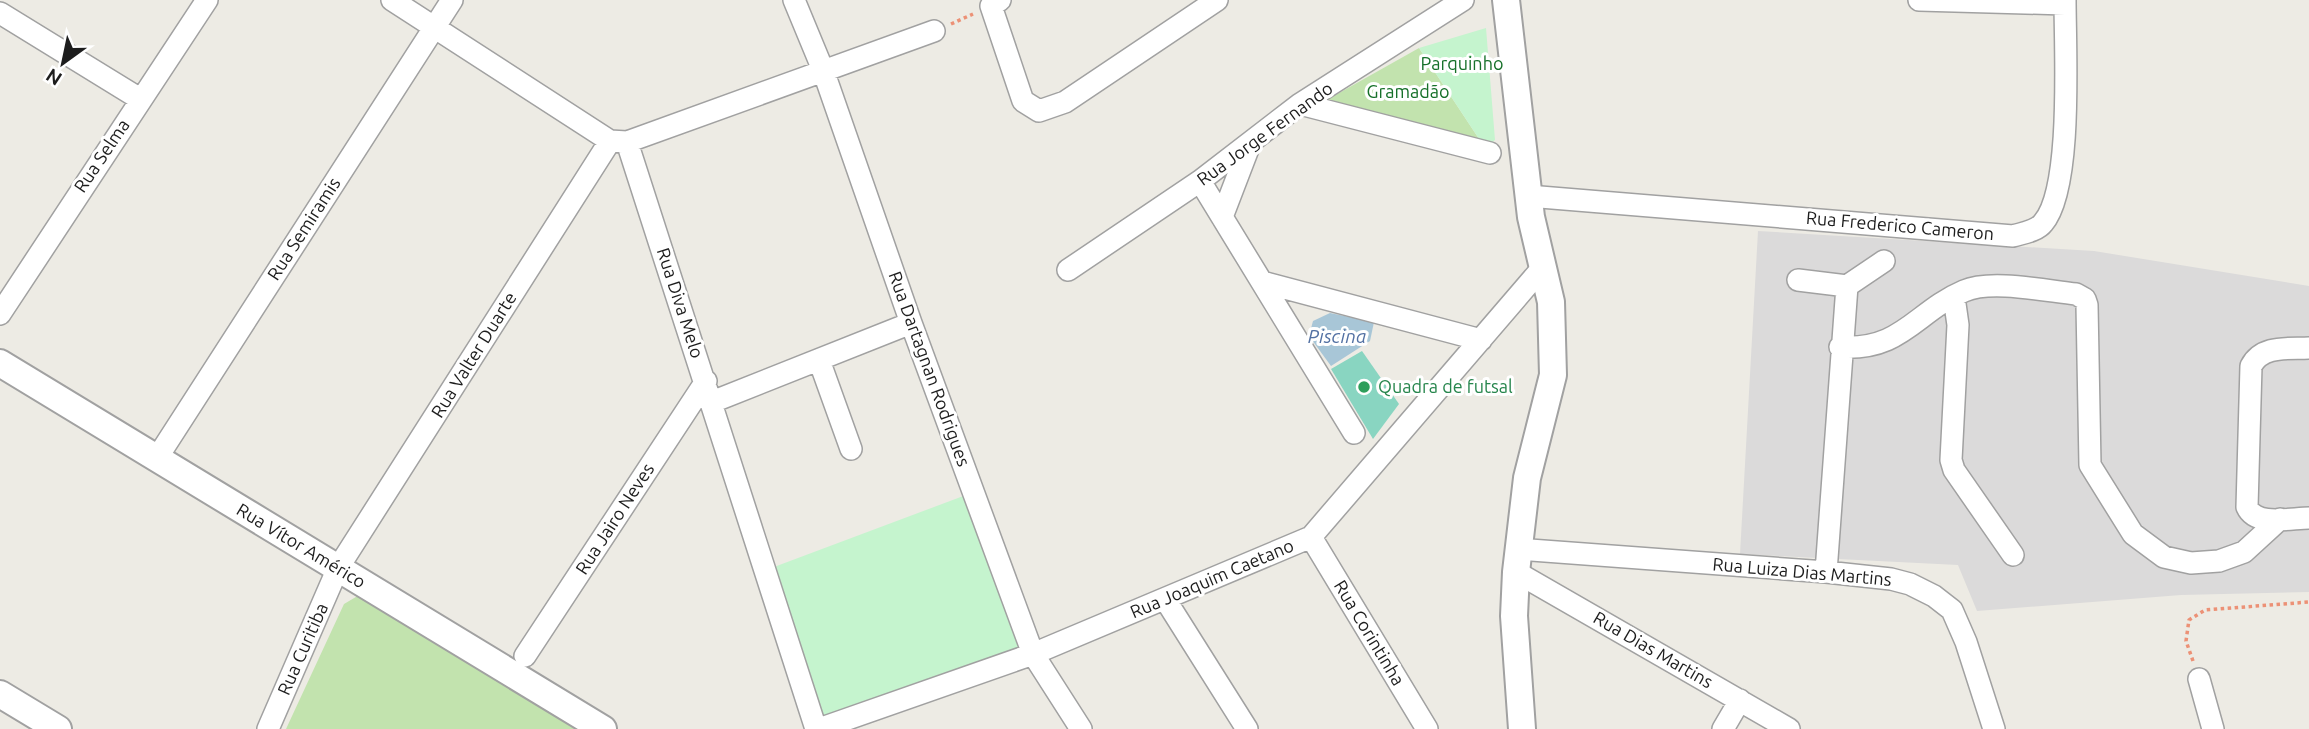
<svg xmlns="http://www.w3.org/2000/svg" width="2309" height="729" font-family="Ubuntu,sans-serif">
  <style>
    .residential { fill: #dbdada }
    .grass { fill: #c2e3ae }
    .park { fill: #c5f4ce }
    .pitch { fill: #89d5c1 }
    .water { fill: #a8c6d7 }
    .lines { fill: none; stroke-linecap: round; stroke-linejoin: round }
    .minor-casing { stroke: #a1a1a1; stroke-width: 24 }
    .tertiary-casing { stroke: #a1a1a1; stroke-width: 30 }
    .path { stroke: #ec9176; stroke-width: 3.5; stroke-dasharray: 3.5 3.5; stroke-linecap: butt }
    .minor { stroke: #fff; stroke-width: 21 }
    .tertiary { stroke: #fff; stroke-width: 26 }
    .leisure-dot { fill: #2e9e5b; stroke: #fff; stroke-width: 2.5 }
    .labels { text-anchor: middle; stroke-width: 6; stroke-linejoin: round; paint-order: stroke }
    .park-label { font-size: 18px; fill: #167029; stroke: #fff }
    .street-label { font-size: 18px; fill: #1d1d1d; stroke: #fff }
    .leisure-label { font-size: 18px; fill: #27864d; stroke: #fff; text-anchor: start }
    .water-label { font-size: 19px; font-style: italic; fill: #5371a3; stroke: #fff }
  </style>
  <rect width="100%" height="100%" fill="#edebe4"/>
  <path class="residential" d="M1758,231L2094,251L2309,286V592L2181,595L1977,611L1958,565L1740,554Z"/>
  <path class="grass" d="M1419,48L1485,148L1323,102Z
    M366,591L598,729H286L344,604Z"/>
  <path class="park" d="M1486,28L1495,140L1485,148L1419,48Z
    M974,492L1033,654L819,729L766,570Z"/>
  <path class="pitch" d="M1362,351L1399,404L1373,439L1331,369Z"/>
  <path class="water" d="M1330,313L1374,322L1370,341L1331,366L1309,336L1313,321Z"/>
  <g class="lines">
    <g class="minor-casing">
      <path id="minor" d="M392,0L610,141L627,142L816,729
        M794,0L823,70L911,323L1033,654L1081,729
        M1000,0L991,6L1023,101L1039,111L1065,102L1217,0
        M1919,0L2065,4
        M0,13L140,99
        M1300,104L1490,153
        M627,142L934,31
        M1200,181L1354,433
        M1528,196L2013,236C2023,233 2037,231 2043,223C2073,189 2065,49 2065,0
        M1222,217L1250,144
        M1068,270L1200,181L1300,104L1463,0
        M1798,280L1847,286L1884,261
        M1262,282L1481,340
        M1954,297L1958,325L1951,460L1954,470L2013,555
        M0,314L207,0
        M1840,347C1902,351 1915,312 1964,291C1991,279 2046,291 2076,294L2085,299L2087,305L2090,465L2133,534L2164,557L2191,563L2219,561L2244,552L2280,519
        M2309,348C2287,349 2262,345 2251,366L2247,507C2256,527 2291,518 2309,518
        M819,360L851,449
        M712,402L911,323
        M157,458L452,0
        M1311,537L1427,729
        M1518,549L1826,572L1891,579L1910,584L1934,596L1952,610L1966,642L1994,729
        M1516,572L1789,729
        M1826,572L1847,286
        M1165,599L1247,729
        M525,656L706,381
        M2199,679L2213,729
        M268,729L338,568L610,141
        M819,729L1033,654L1311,537L1543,267
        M1723,729L1740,700"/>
    </g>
    <g class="tertiary-casing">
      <path id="tertiary" d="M1506,0L1531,217L1551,302L1553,375L1527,478L1516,572L1514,616L1522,729
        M0,363L603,729
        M0,694L58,729"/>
    </g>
    <path class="path" d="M951,24L973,14
      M2193,661L2186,641L2189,620L2205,610L2309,602"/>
    <use href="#minor" class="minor"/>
    <use href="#tertiary" class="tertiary"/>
  </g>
  <circle class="leisure-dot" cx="1364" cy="387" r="7"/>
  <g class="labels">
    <g class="park-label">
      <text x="1462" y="70">Parquinho</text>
      <text x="1408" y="98">Gramadão</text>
    </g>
    <g class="street-label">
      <text transform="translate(1265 134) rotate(-36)" y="6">Rua Jorge Fernando</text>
      <text transform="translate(102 156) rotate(-56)" y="6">Rua Selma</text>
      <text transform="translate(1900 226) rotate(5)" y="6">Rua Frederico Cameron</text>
      <text transform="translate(304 229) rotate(-57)" y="6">Rua Semiramis</text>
      <text transform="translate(680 303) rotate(72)" y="6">Rua Diva Melo</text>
      <text transform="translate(474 355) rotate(-58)" y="6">Rua Valter Duarte</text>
      <text transform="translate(929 369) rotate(70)" y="6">Rua Dartagnan Rodrigues</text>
      <text transform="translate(615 519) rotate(-57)" y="6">Rua Jairo Neves</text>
      <text transform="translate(301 546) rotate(31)" y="6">Rua Vítor Américo</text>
      <text transform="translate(1802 572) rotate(5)" y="6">Rua Luiza Dias Martins</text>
      <text transform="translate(1212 579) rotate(-23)" y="6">Rua Joaquim Caetano</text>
      <text transform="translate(1369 633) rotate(59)" y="6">Rua Corintinha</text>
      <text transform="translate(303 649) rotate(-66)" y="6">Rua Curitiba</text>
      <text transform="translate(1653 650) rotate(30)" y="6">Rua Dias Martins</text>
    </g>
    <g class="leisure-label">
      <text x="1378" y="393">Quadra de futsal</text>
    </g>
    <g class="water-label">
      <text x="1337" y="343">Piscina</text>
    </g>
  </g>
  <g transform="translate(63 63) rotate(213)" stroke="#ffffff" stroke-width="5" paint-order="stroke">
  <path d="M0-5L12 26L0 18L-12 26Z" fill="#1d1d1d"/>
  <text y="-10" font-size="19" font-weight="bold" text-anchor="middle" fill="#1d1d1d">N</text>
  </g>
</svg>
